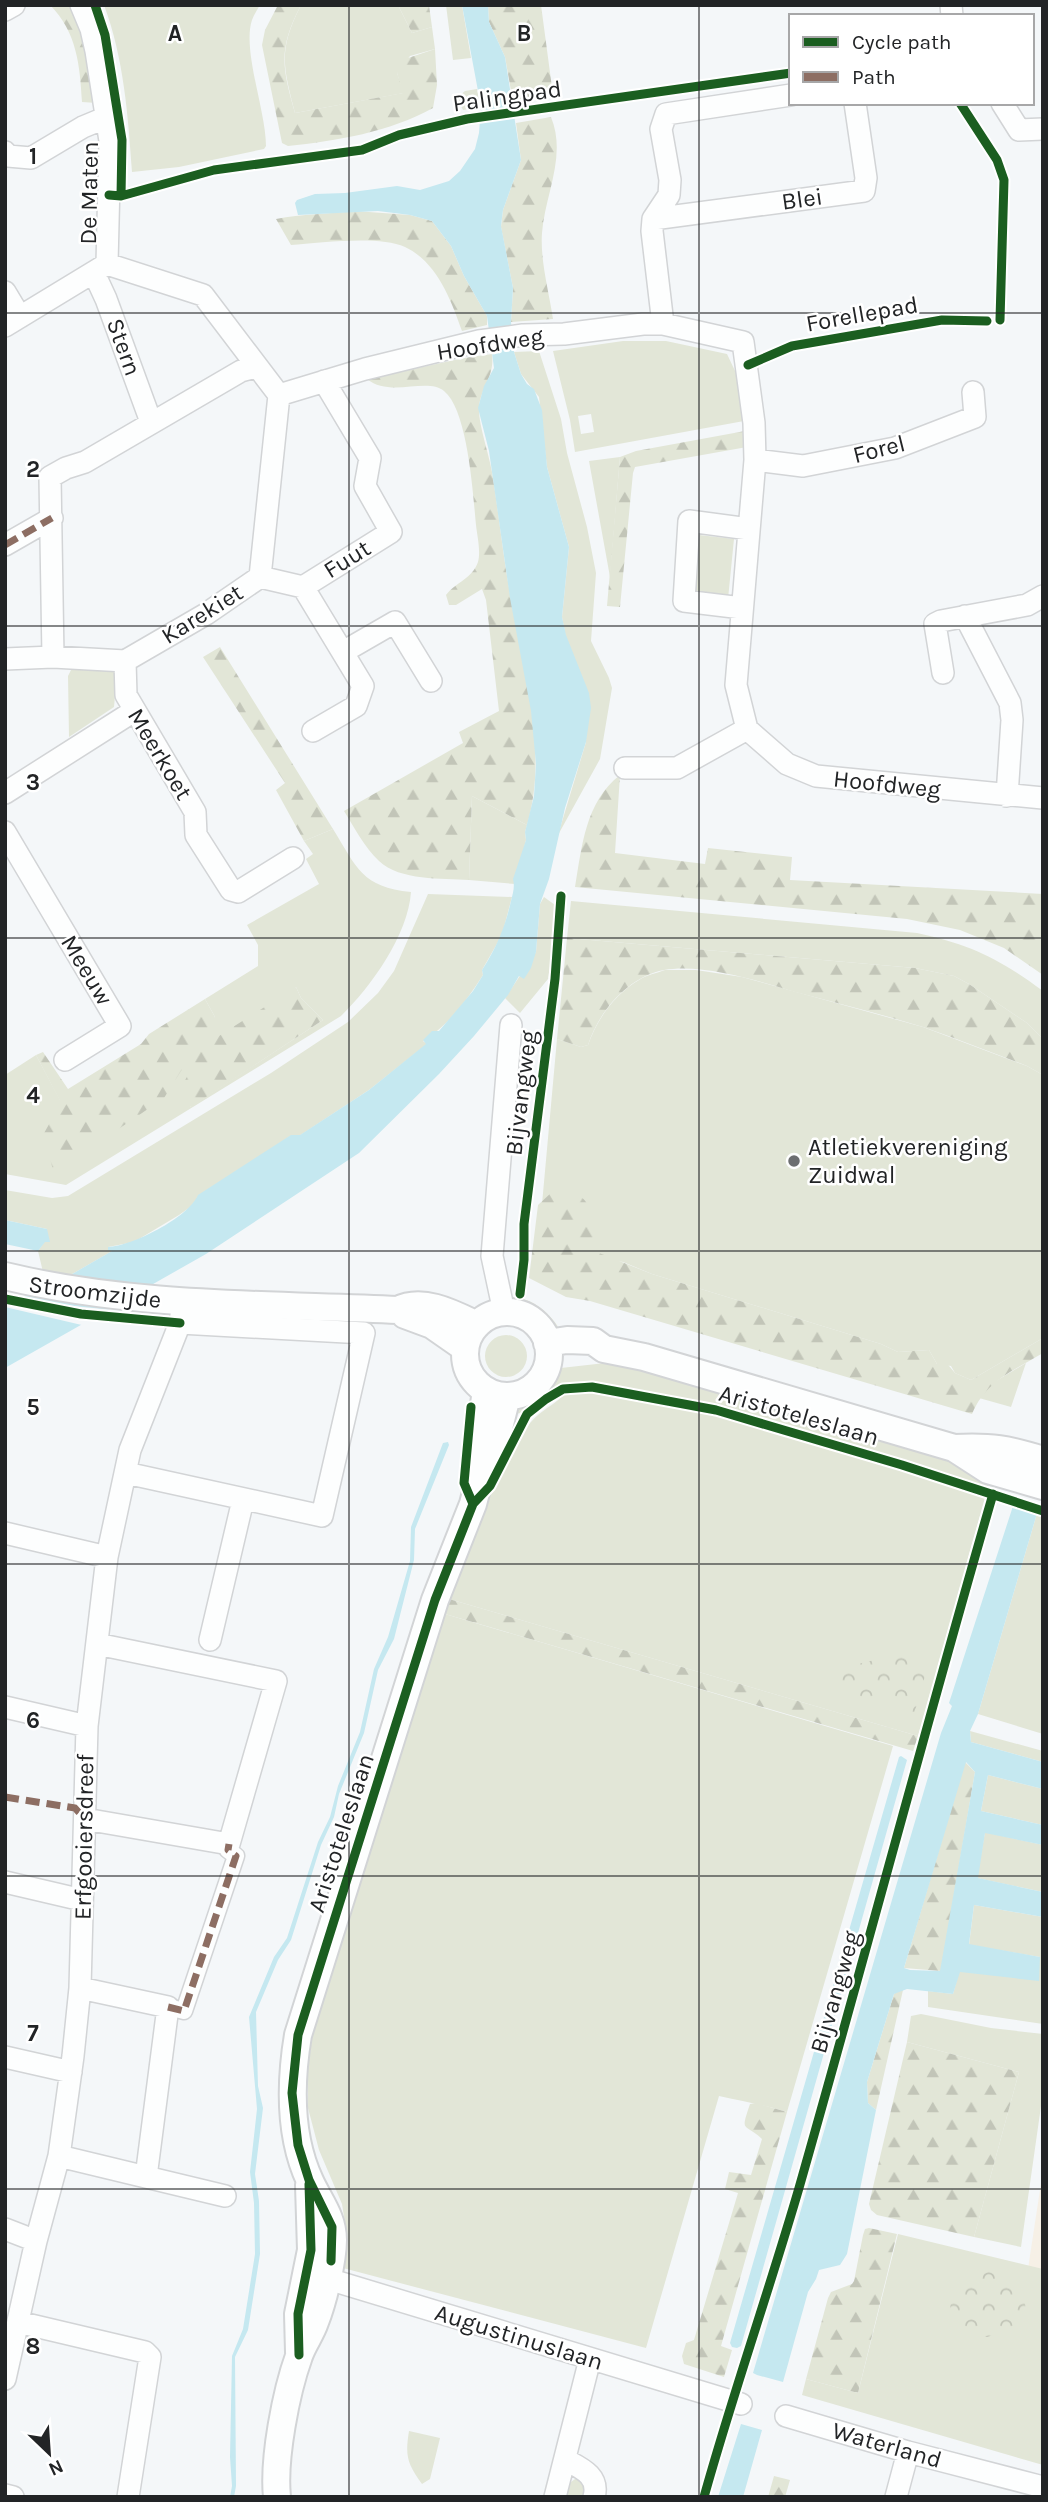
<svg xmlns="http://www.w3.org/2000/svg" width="1048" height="2502" font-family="Karla,sans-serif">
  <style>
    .education { fill: #f6f0e6 }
    .grass { fill: #e2e6d7; fill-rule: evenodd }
    .forest { fill: url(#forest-firs) }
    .park { fill: url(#park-crowns) }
    .water { fill: #c5e8f0; fill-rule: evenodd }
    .pier { fill: #f4f7f9 }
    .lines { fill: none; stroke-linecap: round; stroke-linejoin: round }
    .pedestrian-casing { stroke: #d2d4d6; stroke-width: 19 }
    .minor-casing { stroke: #d2d4d6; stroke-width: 24 }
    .tertiary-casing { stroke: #d2d4d6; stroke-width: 30 }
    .pedestrian { stroke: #fdfefe; stroke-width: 16 }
    .minor { stroke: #fdfefe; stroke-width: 21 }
    .tertiary { stroke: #fdfefe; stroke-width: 26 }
    .quiet { stroke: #8d6e63; stroke-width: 7; stroke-dasharray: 14 7; stroke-linecap: butt }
    .cycleway-casing { stroke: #fff; stroke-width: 13 }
    .cycleway { stroke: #1b5e20; stroke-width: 9 }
    .grid { fill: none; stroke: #222426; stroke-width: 2; stroke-opacity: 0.55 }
    .poi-dot { fill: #6c6e70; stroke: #fff; stroke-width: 2.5 }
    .labels { text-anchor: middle; stroke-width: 5; stroke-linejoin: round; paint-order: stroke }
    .street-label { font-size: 24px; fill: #222426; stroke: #fff }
    .poi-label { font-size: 24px; fill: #222426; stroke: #fff; text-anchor: start }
    .grid-label { font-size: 23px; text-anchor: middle; font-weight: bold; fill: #222426; stroke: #fff; stroke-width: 5; stroke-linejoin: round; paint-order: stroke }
  </style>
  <defs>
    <pattern id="forest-firs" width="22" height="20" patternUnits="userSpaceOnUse" patternTransform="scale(1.75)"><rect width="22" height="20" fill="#e2e6d7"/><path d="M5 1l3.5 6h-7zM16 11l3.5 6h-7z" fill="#c2c5b8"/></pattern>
    <pattern id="park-crowns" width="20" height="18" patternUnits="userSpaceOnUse" patternTransform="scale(1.75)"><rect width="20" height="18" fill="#e2e6d7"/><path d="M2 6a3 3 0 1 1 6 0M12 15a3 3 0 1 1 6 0" fill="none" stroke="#c2c5b8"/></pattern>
  </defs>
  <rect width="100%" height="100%" fill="#f4f7f9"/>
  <path class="education" d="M1043,2170V2286L1026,2282Z"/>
  <path class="grass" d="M104,5H260C257,10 254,15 252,20C242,50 266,111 266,146L264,149L179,167L132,172C128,115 124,59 104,5Z
    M301,5H398L412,33L432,27L435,49L410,56L397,73L404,93L295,113C283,66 278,50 301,5Z
    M446,5H462L471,58L453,60Z
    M623,341H666L727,354L736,373L744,421L575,452L570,420L553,351ZM591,414L594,432L581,434L578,416Z
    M539,351L561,419L567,453L587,527L596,573L591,641L609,678L612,688L600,759L558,835L586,742L562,617L569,547L547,467L539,397L521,374L514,352Z
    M620,457L610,577L589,461Z
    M699,535L734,539L728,599L695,597Z
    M80,667L111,670L117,674L114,707L69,737L68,676L71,670Z
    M472,796L527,825L525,832L526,840L515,884L469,880Z
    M333,829C357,868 362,887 411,892C408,935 371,987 341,1016L66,1185L5,1174V1075L36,1055L60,1100L215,1017L205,999L258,966V945L247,925L319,884L306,859L313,854L304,841ZM296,987L301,998L323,1020L190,1107Z
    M428,894L512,897L502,935L482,970L483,975C467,1000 449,1025 423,1041L427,1044L369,1090L299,1136H290L179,1215L134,1242L108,1247L114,1250L67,1277L43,1272L38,1251L47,1238V1229L5,1220V1190L52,1198L68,1196L271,1073L348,1022L378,993L394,971Z
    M544,897L555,905L558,916L548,979L520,1013L505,998L536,952L540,904Z
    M571,901L917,933C969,944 1000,959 1043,991V1039L1027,1023L969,984L954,976L915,968L567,938Z
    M665,970H696L742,977L923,1027L1027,1066L1043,1075V1338L971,1380L955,1373L951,1366L937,1364L929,1350L898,1352L881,1344L652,1274L623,1262L538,1248L557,1039L581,1047L588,1045C597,1019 615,994 639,980C646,975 657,973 665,970Z
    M511,1297C532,1297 552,1314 561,1332C547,1333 531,1315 514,1310Z
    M485 1356a21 21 0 1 1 42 0a21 21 0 1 1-42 0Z
    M614,1362L931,1453L990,1480L918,1736L449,1599C468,1539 494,1479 528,1426C538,1411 558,1403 564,1394C566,1390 566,1387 567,1383C543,1389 535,1412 512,1415L514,1406L533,1392L549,1375L561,1368Z
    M1026,1363L1011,1407L979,1398L991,1384Z
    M1043,1505V1734L978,1714L1038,1510Z
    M445,1614L893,1746L787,2112C764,2105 742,2101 719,2096L646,2348L343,2268L347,2236L342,2204L319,2150L308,2108V2068L313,2031Z
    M970,1731L1043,1751V1762L971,1742Z
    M988,1775L1043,1789V1825L981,1811Z
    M985,1832L1043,1845V1892L977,1878Z
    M974,1905L1043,1917V2024L928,2007V1991L953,1994L959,1972L1040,1957L969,1945Z
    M921,2014L991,2028L1043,2034V2092L1021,2247L974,2237L1019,2072L907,2042L911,2016Z
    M898,2234L1043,2269V2465L802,2395L806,2379L858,2393Z
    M409,2431L440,2438L430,2479L422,2484C407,2463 405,2456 409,2431Z
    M578,2477L585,2487L582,2497H564L568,2484Z"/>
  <path class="forest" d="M50,5H72L79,16L97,103L82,102C80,66 77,32 50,5Z
    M278,5H301C278,49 282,67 295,113L403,93L397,73L399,61L435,49L437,85L433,108C390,132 336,141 288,146L282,143L262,45L265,30Z
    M398,5H429L432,27L412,33Z
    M488,5H541L553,95L513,102L505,57L489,22Z
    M477,89L481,107L463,110L459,102V96L465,91Z
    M551,117C567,156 545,194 542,233C540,260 549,292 553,319L511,322L513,288L501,227L503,210L521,160L516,123Z
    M355,211L410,215L432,221L451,246L464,276L487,316V325L462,331C451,300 437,262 405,247C379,235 320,243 291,245L276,219C302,214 329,214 355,211Z
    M492,354C495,378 479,389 479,410C479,426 489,454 492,472C499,514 503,557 511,599C523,672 549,751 527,825L472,796L469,880C442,878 400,881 379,861C365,848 354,827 344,811L463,743L459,732L499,711L486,600L482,589L456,605H449L446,595C456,582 472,579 478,562C481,551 477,535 476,525C473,495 468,410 444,391C427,377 390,398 367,379L464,358Z
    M745,431L747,447L635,467L633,473L620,607L607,606L620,457L636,451Z
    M220,647L333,829L304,841L276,790L285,783L203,657Z
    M620,775L615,853L705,864L708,848L792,857L790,880L1043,894V975L1004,948L960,930L907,919L575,887C582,847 585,802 620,775Z
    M567,938L915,968L954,976L969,984L1027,1023L1043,1039V1075L1027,1066C993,1053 958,1039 923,1027C881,1014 837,1003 795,992C759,981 702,963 664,970C628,977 599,1011 588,1045L581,1047L557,1039Z
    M296,987L301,998L323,1020L191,1107L181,1088L203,1046Z
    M205,999L215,1017L164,1098L54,1173L43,1135L62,1101H60L36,1055L43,1052L68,1089L141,1044L149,1034Z
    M552,1192C593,1194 581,1199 602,1229L594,1251L652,1274L881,1344L898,1352L929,1350L937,1364L944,1360L955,1373L971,1380L1043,1338V1353C1013,1371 986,1381 972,1414L590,1301L566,1297L529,1278L538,1205Z
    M449,1599L918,1736L913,1751L445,1614Z
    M965,1762L975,1772L941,1971L904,1968Z
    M898,1990H903L876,2110L868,2103L867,2082L894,1994Z
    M907,2042L1019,2072L974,2237L877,2215L871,2210L869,2204Z
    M756,2103L787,2112L721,2346L732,2350L724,2377L684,2364L682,2356L686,2343L694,2340L738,2193L725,2189L729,2172L751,2175L762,2139C744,2122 740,2134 750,2104Z
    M869,2228L897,2234L858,2393L806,2379L828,2298L831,2292L852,2284L854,2281L863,2235L865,2229Z
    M774,2476L790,2480L785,2497H768Z"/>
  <path class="park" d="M900,1647L931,1655L914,1714L830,1687L832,1666C861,1665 875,1662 900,1647Z
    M976,2269C1008,2269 1024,2279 1026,2313L1010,2330L987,2337L962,2328L950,2309C953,2289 959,2279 976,2269Z"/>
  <path class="water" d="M462,5H488L489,22L505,57L521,160L503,210L501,226L513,288L511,322L514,352L521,374L527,384L534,389L542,410L547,467L569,547L562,617L566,635L589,693L591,708L586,742L565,808L549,879L540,904L536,952L531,968L524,979L519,976L508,995L474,1036L439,1074L359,1153L206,1254L5,1368V1305L67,1277L112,1251L108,1250V1247C132,1246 188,1218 198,1195L291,1135H300L369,1090L426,1044L423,1040L432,1031H439L473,991L483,975L482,970C497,947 505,927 511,901C513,893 515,887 513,879L526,840L525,832L534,796L536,764L531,711L510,598L489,451L478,408L484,386L494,368L487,316L464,276L451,246L432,221L410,215L378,211L298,215L295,203L297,200L315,194L345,193L397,186L420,190L449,181L460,171L475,149L479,133L481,107Z
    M5,1220L47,1229L50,1242H45L38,1251L5,1244Z
    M448,1442L449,1445L415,1529L414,1560L394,1639L378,1670L364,1733L339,1794L334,1817L321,1845L291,1940L278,1960L256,2012L258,2086L263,2108L255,2174L259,2201L260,2254L248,2330L235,2357L236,2486L234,2497H230L232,2486L230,2457L232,2356L243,2329L255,2254L254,2203L250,2172L257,2109L249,2017L274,1957L287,1938L318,1842L330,1817L338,1786L360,1732L374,1669L388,1637L410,1561L411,1527L443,1443Z
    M1013,1506L1038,1510L978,1714L970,1731L971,1742L1043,1762V1789L988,1775L981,1811L1043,1825V1845L985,1833L978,1878L1043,1892V1917L974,1905L969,1944L1040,1957L1039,1981L960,1972L953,1994L907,1989L894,1994L867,2082L868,2103L876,2110L847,2254L840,2265L819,2270L816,2279L808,2292L783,2382L757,2375L753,2373L941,1733L952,1706L949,1703ZM966,1762L975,1772L940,1971L910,1970L904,1968Z
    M901,1756L907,1760L741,2346L737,2348L732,2347L730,2343L899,1757Z
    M741,2424L762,2430L743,2497H718Z"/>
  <path class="pier" d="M18,1296L63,1305L114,1310L86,1326L5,1307V1302Z"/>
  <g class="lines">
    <g class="pedestrian-casing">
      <path id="pedestrian" d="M168,2007L184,2011L236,1856L228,1850L229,1844"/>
    </g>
    <g class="minor-casing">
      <path id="minor" d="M951,5L952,16
        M5,10L14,5
        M1002,103L1019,130L1043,129
        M5,152L8,156L31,158L83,127L107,117
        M653,219L864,191L866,178L855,103
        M107,264L203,295L279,395L365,369L479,341L523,335L564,334L643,324H663L743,342L754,423L755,460L736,685L747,729L787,764L816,776L1043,798
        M94,273L106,299L151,422
        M5,292L20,317
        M663,324L652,231L653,219L669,195L670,180L661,129L666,114L791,95
        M5,326L107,264L110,141L96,51L91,29L81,5
        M755,460L803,466L895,448L975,417L973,392
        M5,545L52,518
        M260,577L303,587L391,532L365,486L370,458L324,381
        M303,587L363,686L356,706L313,731
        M742,608L684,601L689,521L749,529
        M965,616L1010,703L1012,720L1007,796
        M343,652L395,622L431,681
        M53,657L50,477L66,468L85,462L241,371L255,367
        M5,659L53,657L125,661L206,614L260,577L279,395
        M125,661L126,695L195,812L196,835L231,890L238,892L293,858
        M943,673L935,624L941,621L1027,605L1043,596
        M625,768H677L747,729
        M5,793L134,711
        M5,832L120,1026L65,1060
        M504,1312L492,1256L511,1025
        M126,1473L322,1516L364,1333L180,1323
        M5,1533L107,1557
        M210,1640L243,1500
        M5,1707L87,1726
        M85,1819L229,1844L276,1681L97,1644
        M5,1882L82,1900
        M5,2057L71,2072
        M59,2156L146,2177L168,2007L80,1988
        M146,2177L225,2196
        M5,2229L36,2241
        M315,2275L741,2404
        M18,2322L145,2352L150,2357L128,2497
        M5,2379L36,2241L59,2156L73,2056L80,1988L87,1726L107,1557L130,1450L180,1323L183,1301
        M786,2416L908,2452L1043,2487
        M566,2460C581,2468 600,2476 594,2497
        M5,2495L13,2497
        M555,2497L590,2359
        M896,2497L908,2452"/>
    </g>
    <g class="tertiary-casing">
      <path id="tertiary" d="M5,1276C133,1307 267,1304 398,1310C423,1297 454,1314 477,1325
        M465 1354a42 42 0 1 1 84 0a42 42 0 1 1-84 0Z
        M405,1315L432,1325L465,1348
        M547,1343L567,1340L593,1341L604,1349L644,1357L954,1448L988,1470L1043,1486
        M954,1448C991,1446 1008,1449 1043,1460
        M480,1458L479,1440L486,1390
        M299,2352L298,2314L311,2250L309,2185
        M277,2497C273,2459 286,2392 299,2356C303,2344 311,2334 315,2322C323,2302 333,2261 333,2240C333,2217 319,2201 310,2181C289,2136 290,2083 298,2035L435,1600L473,1504L481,1473L495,1444L507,1396"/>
    </g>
    <use href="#pedestrian" class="pedestrian"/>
    <use href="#minor" class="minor"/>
    <use href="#tertiary" class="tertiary"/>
    <path class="quiet" d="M5,545L52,518
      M5,1797L75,1808L85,1819
      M168,2007L184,2011L236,1856L228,1850L229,1844"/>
    <g class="cycleway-casing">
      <path id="cycleway" d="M95,5L105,35L122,140L121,196
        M960,103L997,160L1004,180L1000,320
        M109,195L121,196L214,170L362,150L399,135L467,119L791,73
        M748,365L792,346L942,320L987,321
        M520,1294L524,1260V1224L555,979L561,896
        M5,1299L81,1314L180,1323
        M471,1407L464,1483L473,1504
        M331,2261L332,2227L309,2180L298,2145L292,2093L298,2035L435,1600L473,1504L490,1486L527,1414L546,1399L563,1389L592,1387L716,1410L902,1465L1043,1511
        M299,2355L298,2314L311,2250L309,2184
        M704,2497C733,2393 769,2291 799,2188C865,1957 926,1725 993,1494"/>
    </g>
    <use href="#cycleway" class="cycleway"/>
  </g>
  <path class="grid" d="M349,5V2497M699,5V2497M5,313H1043M5,626H1043M5,938H1043M5,1251H1043M5,1564H1043M5,1876H1043M5,2189H1043"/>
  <circle class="poi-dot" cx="794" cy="1161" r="7"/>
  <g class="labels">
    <g class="street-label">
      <text transform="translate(507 96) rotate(-8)" y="8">Palingpad</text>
      <text transform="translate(89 193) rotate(-89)" y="8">De Maten</text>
      <text transform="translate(802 199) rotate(-8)" y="8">Blei</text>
      <text transform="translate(862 314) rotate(-10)" y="8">Forellepad</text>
      <text transform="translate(490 344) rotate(-9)" y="8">Hoofdweg</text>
      <text transform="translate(124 347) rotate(70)" y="8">Stern</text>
      <text transform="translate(879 449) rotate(-14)" y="8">Forel</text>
      <text transform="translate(347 559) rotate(-32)" y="8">Fuut</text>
      <text transform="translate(202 614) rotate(-32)" y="8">Karekiet</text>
      <text transform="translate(160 754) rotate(59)" y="8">Meerkoet</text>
      <text transform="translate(887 784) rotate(6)" y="8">Hoofdweg</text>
      <text transform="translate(87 970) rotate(59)" y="8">Meeuw</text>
      <text transform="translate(521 1093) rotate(-83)" y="8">Bijvangweg</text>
      <text transform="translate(95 1292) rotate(7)" y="8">Stroomzijde</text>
      <text transform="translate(799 1415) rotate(16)" y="8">Aristoteleslaan</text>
      <text transform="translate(341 1833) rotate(-72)" y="8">Aristoteleslaan</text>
      <text transform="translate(84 1837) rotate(-89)" y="8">Erfgooiersdreef</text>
      <text transform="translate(835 1992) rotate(-74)" y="8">Bijvangweg</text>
      <text transform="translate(519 2337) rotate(17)" y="8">Augustinuslaan</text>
      <text transform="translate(887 2445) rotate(16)" y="8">Waterland</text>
    </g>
    <g class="poi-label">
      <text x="808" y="1155">Atletiekvereniging<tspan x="808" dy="28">Zuidwal</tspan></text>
    </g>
  </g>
  <g class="grid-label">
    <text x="175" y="41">A</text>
    <text x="524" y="41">B</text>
    <text x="33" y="164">1</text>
    <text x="33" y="477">2</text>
    <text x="33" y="790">3</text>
    <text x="33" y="1103">4</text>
    <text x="33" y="1415">5</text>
    <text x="33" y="1728">6</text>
    <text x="33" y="2041">7</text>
    <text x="33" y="2354">8</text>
  </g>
  <rect width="1048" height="2502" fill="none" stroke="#222426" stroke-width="14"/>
  <rect x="789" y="14" width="245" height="91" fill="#ffffff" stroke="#a7a7a8" stroke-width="2"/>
  <rect x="803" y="37" width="35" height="10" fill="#1b5e20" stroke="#a7a7a8" stroke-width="2"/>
  <text x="852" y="49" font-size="21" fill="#222426">Cycle path</text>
  <rect x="803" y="72" width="35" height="10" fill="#8d6e63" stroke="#a7a7a8" stroke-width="2"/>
  <text x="852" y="84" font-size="21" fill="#222426">Path</text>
  <g transform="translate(49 2453) rotate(155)" stroke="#ffffff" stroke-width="5" paint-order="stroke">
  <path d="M0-5L12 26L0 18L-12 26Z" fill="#222426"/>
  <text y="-10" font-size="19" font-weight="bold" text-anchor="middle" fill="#222426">N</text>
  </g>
</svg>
